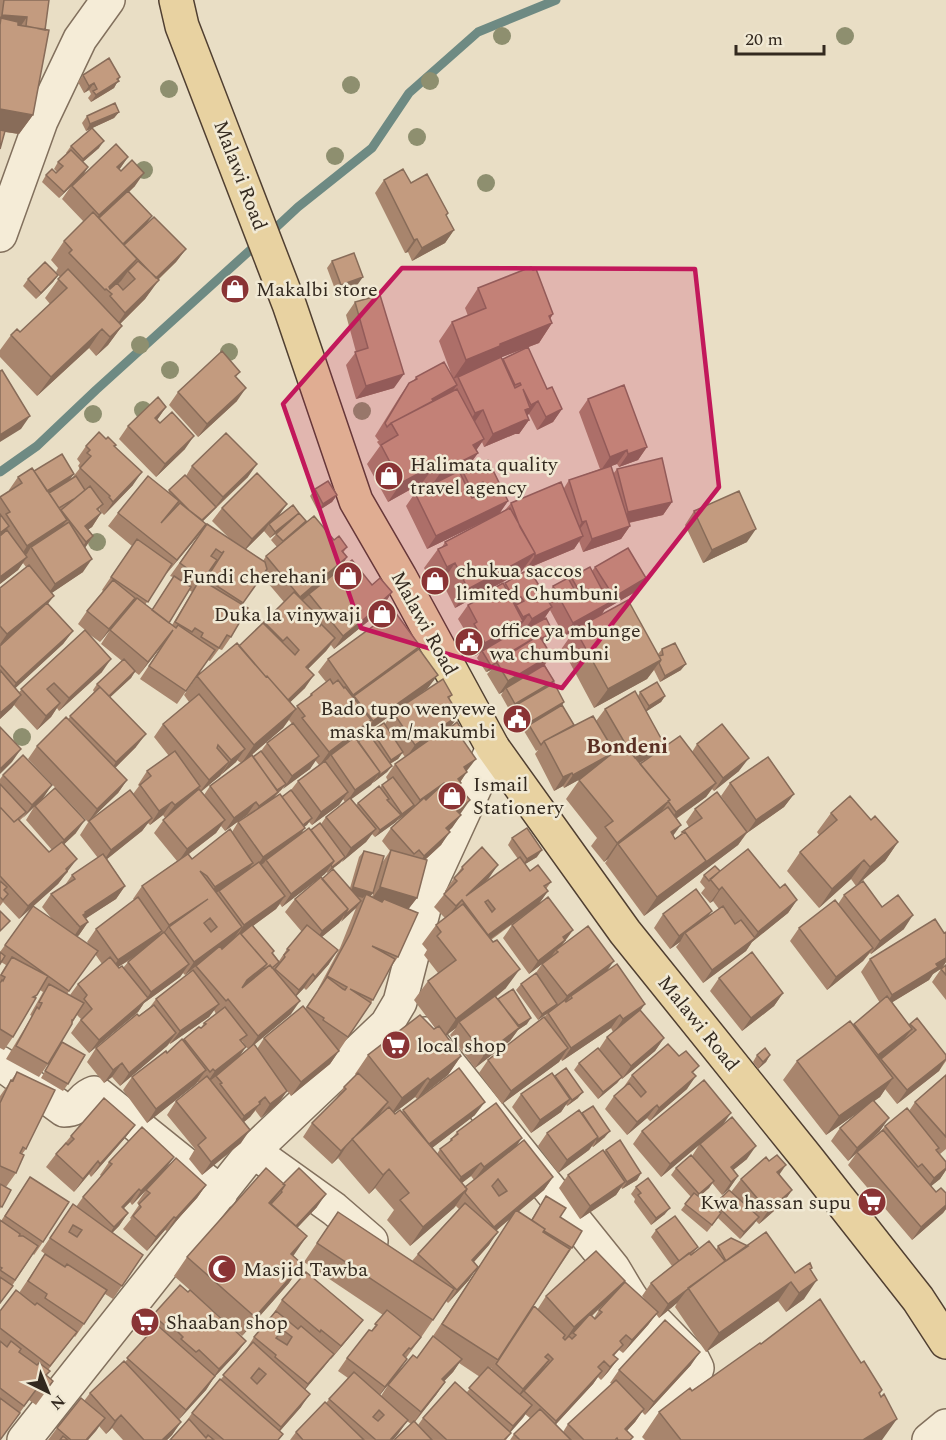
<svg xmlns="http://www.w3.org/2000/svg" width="946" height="1440" font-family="Spectral,serif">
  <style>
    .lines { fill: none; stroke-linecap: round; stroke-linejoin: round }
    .stream { stroke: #6e8a83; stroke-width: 9 }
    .minor-casing { stroke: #82705d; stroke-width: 36 }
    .primary-casing { stroke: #503f31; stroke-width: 36 }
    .minor { stroke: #f5ecd7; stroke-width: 33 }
    .primary { stroke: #e8d2a1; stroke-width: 33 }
    .tree { fill: #8e8f6f }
    .wall { fill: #a8856d; fill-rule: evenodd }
    .shaded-wall { fill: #886c59 }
    .building { fill: #c39b7f; stroke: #886c59; stroke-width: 1.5; fill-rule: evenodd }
    .marked { fill: #c2185b; fill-opacity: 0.2; stroke: #c2185b; stroke-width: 4.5; stroke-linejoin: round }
    .labels { text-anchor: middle; stroke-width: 5; stroke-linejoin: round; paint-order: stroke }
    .street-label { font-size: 20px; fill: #33291f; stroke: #f1e9d4 }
    .poi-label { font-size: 20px; fill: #33291f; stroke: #f1e9d4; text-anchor: start }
    .neighbourhood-label { font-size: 21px; font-weight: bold; fill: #5b2f23; stroke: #f1e9d4 }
  </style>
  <rect width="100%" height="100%" fill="#e9dec5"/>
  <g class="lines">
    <path class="stream" d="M269,234L298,207L372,148L409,93L478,32L556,0
      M0,472L37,446L96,390L258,243"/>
    <g class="minor-casing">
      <path id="minor" d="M0,235L41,121L80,39L108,0
        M425,1034L613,1268C625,1287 637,1314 658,1324L693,1360L697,1368L695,1374L636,1440
        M0,1063L64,1110C82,1110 79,1098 94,1093L99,1095L221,1193
        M253,1151L334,1209L371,1241
        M24,1440L253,1151L387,1024L400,1002L430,885L493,748
        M509,1440L529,1419L552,1439L658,1324
        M929,1440L946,1426"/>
    </g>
    <g class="primary-casing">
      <path id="primary" d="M176,0L182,26L289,304L356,501L400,577L493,748L625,932L807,1158L918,1299L946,1342"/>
    </g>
    <use href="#minor" class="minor"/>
    <use href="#primary" class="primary"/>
  </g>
  <g class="tree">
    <circle cx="502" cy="36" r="9"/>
    <circle cx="845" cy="36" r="9"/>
    <circle cx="430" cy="81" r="9"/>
    <circle cx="351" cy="85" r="9"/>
    <circle cx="169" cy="89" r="9"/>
    <circle cx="417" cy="137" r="9"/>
    <circle cx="335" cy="156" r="9"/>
    <circle cx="144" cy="170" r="9"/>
    <circle cx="486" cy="183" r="9"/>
    <circle cx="140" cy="345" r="9"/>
    <circle cx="229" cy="352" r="9"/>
    <circle cx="170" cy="370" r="9"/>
    <circle cx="143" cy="410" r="9"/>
    <circle cx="362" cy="411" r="9"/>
    <circle cx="93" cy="414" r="9"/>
    <circle cx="97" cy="542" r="9"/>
    <circle cx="22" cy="737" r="9"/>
  </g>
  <path class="wall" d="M0,0H49L33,115L19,134L5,132L0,149Z
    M83,75L120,77L114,88L91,102L88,98L91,94L89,90L84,93L78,82Z
    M119,112L114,118L92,128L99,148L83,162L84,174L74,183L128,157L119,170L135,186L129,192L146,224L186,249L176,262L158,280L145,299L120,324L122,326L108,345L96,356L89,348L37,396L0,357V350L11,335L20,332L50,304L45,298L60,277L56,272L58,268L51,260L64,241L84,222L62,199L71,186L59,198L42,182L46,175L56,173L57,172L54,169L58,162L67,154L66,153L71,146L92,128L86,131L82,123L87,116Z
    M384,180L411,183L448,213L446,216L454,230L445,243L412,261L408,252L405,253L375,193Z
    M332,261L358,284L336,292L327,268Z
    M58,275L53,282L36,299L23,286L28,279Z
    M478,288L553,314L550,319L552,323L539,343L489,362L488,363L502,360L503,359L547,389L562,409L553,422L537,430L529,414L527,415L529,420L519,434H515L484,447L482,442L476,450L478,453L464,472L488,460L508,501L499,514L427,549L406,506L415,493L425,488L422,483L388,502L367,464L380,446L377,442L379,440H378L375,436L400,396L409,383L414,380L416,377L452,376L439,341L452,322L468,316L465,308Z
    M355,302L394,388L356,399L346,365L356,352L346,315Z
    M240,372L236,377L237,401L198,437L169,405L178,392Z
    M588,399L647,447L638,460L619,467L617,464L611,466L613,474L617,469L672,502L663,515L629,523L630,526L621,539L583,552L579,541L574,549L526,569L525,567L521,572L455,608L442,582L434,586L424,568L438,549L442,547L445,542L505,510L511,503L564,488L569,480L600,469L579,412Z
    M166,407L157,420L185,449L156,477L119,439L128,426Z
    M86,446L115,447L133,485L104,515L100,511V508L99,511L101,513L92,527L88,529L93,536L85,548L83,572L51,593L48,604L73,631L63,644L15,688L19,692L85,630L78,624L87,611L103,591L102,590L132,546L108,526L118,513L168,492L186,476L192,466L248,477L203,521L206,524L197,537L167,573H166L145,605L152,610L173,577L170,576L207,524L230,539L212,521L222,508L277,518L299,513L296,516L306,521L302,526L334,540L347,547L343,553L347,557L338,571L392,592L383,606L376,611L371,619L334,649L331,645L326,651L308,669L305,688L290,702L296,709L297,706L307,699L311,694L326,682L318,672L328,659L420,646L417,650L428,688L417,696L452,695L449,699L459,715L450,727L461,738L467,771L458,786L460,814L461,815L449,831L441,845L425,860L417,898L408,909L398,957L389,970L371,1003L330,1064L291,1096L285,1088L287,1091L278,1104L261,1118L255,1110V1111L250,1117L244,1122L241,1143L202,1175L189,1159L195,1149L167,1115L176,1101L199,1083L198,1082L147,1123L123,1090L132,1077L167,1053L184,1039L201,1028L204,1023L216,1014L214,1010L209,1017L170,1044V1043L167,1046L120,1086L112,1077L104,1083L87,1062L96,1048L150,1007L156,999L195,968L185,975L183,973L180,977L144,1003L138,1012L89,1053L71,1033L81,1019L77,1015L48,1064L39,1077L6,1059L32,1016L30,1015L43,992L40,990L13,1037L4,1050L0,1048V975L6,965L1,962L0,952L33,906L52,919L42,907L51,894L65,885L72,875L98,858L80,835L89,821L133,794L139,786L138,785L147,771L169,756L154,737L163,724L189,702L184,695L197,676L239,646L284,602L262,576L242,604L231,637L222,650L219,649L210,661L208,660L177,704L140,679L164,643L139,675L135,672L131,678L110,697L136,747L115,768L127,780L118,793L88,822L28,759L37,746L68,719L94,692L93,690L97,684L122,661L101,644L110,630L128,608L100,642L86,632L102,672L59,711L57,708L51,717L37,730L14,705L0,719V588L26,567L23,563L18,570L0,584V498L9,491V490L18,477L34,471L70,480L72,478L80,468L78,466L80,463L77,459ZM265,530L264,531L270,538L278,532L271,540L277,547L266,556L263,561L246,549ZM215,564L204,581L202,580ZM189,590L192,592L172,625L169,623ZM391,715L385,724L372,731L369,734L358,742L355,738L362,733L364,734ZM289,720L292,724L267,743L261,751L253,757L247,759L283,728ZM402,753L405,757L395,764L386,777L388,781L382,785L380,788L358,803L356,805L351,799L387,772L392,766L390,764L398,759ZM237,760L241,763L210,786L204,795L201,792L236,762ZM315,760L319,765L298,781L291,790L282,797L274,798L283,788L310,769ZM343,799L345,802L326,817L321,824L311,830L302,833L304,827L309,822L312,825L339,805ZM163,815L165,818L154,833L177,861L142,886L133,899L134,900L96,929L87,942L89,945L77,937L79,935L88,922L86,918L116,899L125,886L107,859L142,831L148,823L150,825ZM247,815L248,816L238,822L232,832L192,859L189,854L216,833L221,826L225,831ZM405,815L391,828L382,841L390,851L382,863L372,897H370L373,893L364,851L359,857L350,888L322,879L295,899L285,912L302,932L287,949L279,961L253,926L276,909L280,904L282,907L326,872L327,873L366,842L372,834L375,837ZM356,908L340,948L318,989H319L305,1009L264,1038L257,1049L254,1045L291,1014L296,996L304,988L306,990L329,964L322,937ZM95,954L102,964L78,984L70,995L67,994ZM135,957L128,962L123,968H119L118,967ZM242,1041L248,1049L240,1055L242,1042Z
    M315,489L337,495L332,502L318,511L310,496Z
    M694,511L747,542L703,563L685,525Z
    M595,567L637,591L604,610L601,615L658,654L662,649L681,670L660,682L654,670L647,679L594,708L562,648L574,631L564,636L550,610L544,619L553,632L549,639L543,642L551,655L545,665L554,681L552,685L562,705L574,725L596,721L605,709L638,696L640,692L665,696L661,702L646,711L663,742L653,755L639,763L640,764L692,752L697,744L739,771L714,791L712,789L706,797L676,819L673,836L675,839L679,836L682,832L689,827L686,822L695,809L734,815L721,796L730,783L794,794L784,807L747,833L738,845L644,916L605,863L608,859L604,862L591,846L597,838L566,799L580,779L564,788L563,786L554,791L535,754L538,750L536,751L524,731L526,728L522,730L511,712L513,709L510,711L501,695L503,692L499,694L487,674L491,670L486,672L477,658L480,653L475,656L465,637L467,634L458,619L468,605L472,603L475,599L504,585L505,583L546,597L553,586L569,580L571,577L592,571Z
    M3,775L52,785L43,798L76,833L64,844L68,872L64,876L58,884L19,919L3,902L0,906V779ZM34,807L26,820L52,850L49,852L19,821Z
    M831,813L871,820L898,842L885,861L856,886L851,879L819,908L787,871L800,852L819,835L817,832Z
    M512,838L537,857L525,864L530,871L551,882L546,889L548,891L538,905L491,940L506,988L496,997L527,1024L518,1030L510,1041L475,1068L450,1035L456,1028L446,1035L461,1056L448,1075L417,1099L415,1097L394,1113L402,1112L403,1110L475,1115L432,1148L437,1154L440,1149L447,1144L457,1132L516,1146L553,1177L544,1190L518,1212L531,1220L546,1196L560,1217L572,1248L491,1369L524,1320L537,1310L546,1296L625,1281L620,1287L646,1301L642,1296L651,1283L672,1266L651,1237L656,1230L698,1247L694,1252L716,1250L718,1246L795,1273L812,1268L810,1271L804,1299L786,1312L778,1301L706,1352L675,1307L677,1303L659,1318L656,1314L648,1325L623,1353L619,1350L614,1356L618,1359L608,1372L601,1380L598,1377L593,1384L556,1424L563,1432L568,1424L612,1384L610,1383L619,1370L691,1365L645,1415L642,1412L635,1422L627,1431L631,1440H510L514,1434L530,1418L525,1414L510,1432L511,1433L506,1440H394L411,1424L407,1421L393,1440H290L296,1432L326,1403L348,1378L338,1371L347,1358L371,1331L383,1315L304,1262L338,1212L412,1261L418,1254L459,1209L456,1206L410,1246L387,1220L394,1210L375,1188L369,1194L338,1158L340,1156L332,1164L303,1137L312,1123L335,1100L344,1087L356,1075L355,1074L368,1055L435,1028L414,1000L428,981L438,973L424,955L427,950L422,944L436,925L445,918L434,907L446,892L445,891L462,867L489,878L485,883L518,859L508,845ZM471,1176L474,1180L465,1187L462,1183ZM511,1218L433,1336L417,1358L388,1385L381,1396L380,1395L398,1372L406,1358L420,1339L446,1301L448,1303L469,1280L474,1262L489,1245L496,1231ZM605,1303L599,1310L594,1318L592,1316ZM459,1363L480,1377L467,1392L423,1418L418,1425L415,1422L436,1395L445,1382L444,1381L453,1372Z
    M720,871L780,888L797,900L788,913L752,942L746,951L703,983L676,947L680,942L670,949L654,928L663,914L707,917L719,909L713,901L710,903L701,893L705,888L700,882L704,875Z
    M844,895L882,907L904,929L871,954L870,953L863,961L827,990L790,941L799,928L838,904Z
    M512,925L573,930L561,947L607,971L664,1038L655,1051L622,1079L621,1078L617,1083L598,1099L574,1070L579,1063L599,1049L607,1037L613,1032L611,1028L562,1061L561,1059L559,1062L502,1104L479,1073L488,1060L544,1017L547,1014L538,1020L516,990L521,984L535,974L542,964L529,974L503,938Z
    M946,932V962L942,968L933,974L929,980L892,1002L909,1025L910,1024L946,1055V1061L939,1071L897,1104L885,1089L880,1097L874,1101L880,1131L865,1146L881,1131L885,1126L909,1111L915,1102L946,1075V1149L940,1154L937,1151L946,1162V1170L940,1179L931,1186L936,1192L946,1193V1209L943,1213L912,1240L848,1165L856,1154L848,1161L831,1141L840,1128L864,1108L826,1135L783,1080L797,1061L853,1025L880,1003L861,972L870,959Z
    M946,965V1000L932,982L941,969Z
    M719,978L783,993L774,1006L742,1031L710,991Z
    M62,1042L68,1084L63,1091L41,1078Z
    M757,1055H770L766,1062L758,1069L753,1062Z
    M679,1056L699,1066L693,1073L687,1089L650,1121L647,1118L627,1135L605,1109L614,1096L623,1088L632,1075Z
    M17,1072L26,1149L22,1154L16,1173L6,1187L11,1190L0,1209V1096Z
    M554,1076L578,1098L567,1106L566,1104L561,1112L531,1133L512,1107L521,1094Z
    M582,1113L605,1137L593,1147L592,1146L589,1150L558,1173L538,1146L547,1133Z
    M135,1125L125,1138L91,1177L89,1174L74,1192L46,1167L56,1154L71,1136Z
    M722,1125L747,1159L733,1170L738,1176L729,1189L722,1195L712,1183L709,1188L699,1197L713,1207L715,1204L731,1192L741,1179L779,1174L792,1190L783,1203L759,1224L756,1221L740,1239L718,1218L707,1232L681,1210L691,1197L671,1175L676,1168L692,1156L699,1145L661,1177L633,1144L642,1131Z
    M606,1150L641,1173L637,1180L622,1189L621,1187L616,1195L580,1219L559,1188L568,1175Z
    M109,1162L165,1170L206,1185L197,1198L167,1231L165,1230L147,1251L123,1229L131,1219L130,1218L139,1205L137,1203L146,1190L163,1172L132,1205L130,1202L124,1208L128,1213L119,1226L112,1233L143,1255L113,1299L105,1294L75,1337L74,1336L48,1370L46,1376L53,1381L44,1394L36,1405L29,1400L0,1440V1311L19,1293L45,1254L55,1261L41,1251L73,1204L76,1207L83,1197L101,1176L100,1175Z
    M30,1177L43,1242L34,1255L33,1254L0,1304V1220L1,1221Z
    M283,1184L317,1207L297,1228L293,1256L302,1264L289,1283L242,1336L174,1276L187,1257Z
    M636,1187L665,1214L651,1225L634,1202L635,1199L631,1194Z
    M282,1300L363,1320L353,1333L331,1359L330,1358L305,1389L301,1407L280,1431L279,1440H170L183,1426L192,1413L245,1351L254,1337L274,1314H273Z
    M153,1315L224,1324L246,1341L236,1354L215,1376L206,1390L179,1419L181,1422L172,1435L167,1440H123L112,1428L106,1434L99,1426L88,1440H48L57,1428L84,1401L90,1393L125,1362L150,1333L144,1328Z
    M761,1344L861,1363L882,1390L880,1394L882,1440H645L642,1437L659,1412Z"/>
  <path class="shaded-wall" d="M2,15L27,17L18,30L1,18L0,20V17Z
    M120,77L114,88L91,102L96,95Z
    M94,83L89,90L84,93L89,86Z
    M0,109L33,115L19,134L0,131Z
    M119,112L114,118L86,131L90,124Z
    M104,141L99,148L78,166L83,159Z
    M128,157L119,170L117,167Z
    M88,167L84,174L59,198L64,192Z
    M144,173L135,186L90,228L99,215Z
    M152,216L143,229L125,246L123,244Z
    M454,230L445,243L412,261L422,248Z
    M417,239L408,252L405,253L414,240Z
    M186,249L176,262L146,291L156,278Z
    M137,259L121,281L109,292V287Z
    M58,275L53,282L36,299L41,293Z
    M363,277L358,284L336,292L341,285Z
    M159,280L145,299L112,332L125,313Z
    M553,314L545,326L552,323L539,343L489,362L487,365L453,379L466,360L500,344Z
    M122,326L108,345L96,356L110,337Z
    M102,329L89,348L37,396L51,377Z
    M404,374L394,388L356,399L366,386Z
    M457,385L448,398L425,415L432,399Z
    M246,388L237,401L198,437L207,424Z
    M538,401L529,414L524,417L525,410L528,409L531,405Z
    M166,407L157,420L155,418Z
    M562,409L553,422L537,430L546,417Z
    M483,410L474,423L466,427L475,413Z
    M30,416L21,429L0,442V435Z
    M525,420H529L519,434H515L484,447L493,434Z
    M194,436L185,449L156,477L165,464Z
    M484,439L473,455L478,453L464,472L427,492L441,472L473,445Z
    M647,447L638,460L619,467L628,454Z
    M627,450L617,464L601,470L610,457Z
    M257,464L248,477L213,510L223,497Z
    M436,464L422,483L388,502L401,483Z
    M142,472L133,485L104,515L113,502Z
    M74,474L69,481L39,500L43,494Z
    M483,482L473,495L462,501L471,488Z
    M337,495L332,502L318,511L323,504Z
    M508,501L499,514L427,549L436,536Z
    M672,502L663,515L618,525L628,512Z
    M287,504L278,517L269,524L265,530L243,552L252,539Z
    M216,507L211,513L196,528L200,522Z
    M101,513L92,527L81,535L85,526Z
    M299,513L294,519L270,538L275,532Z
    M67,520L57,533L31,547L27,554L18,560L27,546Z
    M586,521L576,534L572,536L582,522Z
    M206,524L197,537L167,573L177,560Z
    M9,526L0,539V533Z
    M630,526L621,539L583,552L592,539Z
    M756,529L747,542L703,563L712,550Z
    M93,536L84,549L77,555L86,542Z
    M583,536L574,549L526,569L535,556Z
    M535,553L521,572L455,608L468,589Z
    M27,557L18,570L0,584V577Z
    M347,557L338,571L291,610L300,597Z
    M92,559L83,572L46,597L55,584Z
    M455,563L442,582L434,586L447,567Z
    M646,578L637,591L604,610L614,597Z
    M392,592L383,606L376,611L371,619L334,649L343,636Z
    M54,596L44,609L0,645V644L7,634Z
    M521,597L512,610L506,613L515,600Z
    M135,598L126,611L100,642L109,629Z
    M609,603L600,617L575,629L574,631L564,636L573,623Z
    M552,607L543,620L529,627L527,630L523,632L532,619Z
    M529,614L514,635L482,651L480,653L475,656L485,643L519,624L523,617Z
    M173,630L164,643L139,675L148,662Z
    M73,631L63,644L7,696L16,683Z
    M553,632L549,639L535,647L539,640Z
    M335,638L326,651L297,680L306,667Z
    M420,646L411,659L354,696L348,705L344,708L353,695Z
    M551,655L542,668L506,688L503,692L499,694L508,681Z
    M111,659L102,672L59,711L69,698Z
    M661,660L647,679L594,708L608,689Z
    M495,663L491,670L486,672L491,666Z
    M686,664L681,670L660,682L665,676Z
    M135,671L131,678L104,703L109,696Z
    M314,675L305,688L277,715L286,702Z
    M438,675L428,688L394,713L393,712L391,715L364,734L373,721Z
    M554,681L549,688L516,705L513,709L510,711L515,704Z
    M21,695L12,708L0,719V713Z
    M665,696L661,702L644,713L649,706Z
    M564,702L560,709L529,725L526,728L522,730L527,724Z
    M60,703L51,717L37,730L46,716Z
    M296,709L283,728L241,764L254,745Z
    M459,715L450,728L406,758L415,745Z
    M371,720L362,734L331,756V755L328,759L319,766L329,752Z
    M146,734L136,747L107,776L116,762Z
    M663,742L653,755L624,772L634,758Z
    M21,749L12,762L0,774V769Z
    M245,749L236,762L222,774L231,760Z
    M403,752L398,759L386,766L391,760Z
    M615,752L606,765L564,788L573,775Z
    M319,756L310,769L283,789L292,776Z
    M749,758L739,771L714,791L723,778Z
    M476,759L466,772L464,767Z
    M229,762L220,776L199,793L209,780Z
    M392,766L387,772L373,783L378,776Z
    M380,772L371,785L346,803L355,790Z
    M467,772L458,785L448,792L458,779Z
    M572,773L563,786L554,791L563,777Z
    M127,780L118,793L88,822L97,809Z
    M444,783L435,796L411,813L420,800Z
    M716,783L706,797L667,825L676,812Z
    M286,784L281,790L277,793L269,805L250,819L259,806Z
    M52,785L43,798L23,818L32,805Z
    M200,786L191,799L165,818L175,805Z
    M348,792L339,805L312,825L321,812Z
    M794,794L784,807L747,833L756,820Z
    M470,800L461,813L448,824L457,811Z
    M670,800L656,819L618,844L608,859L604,862L617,843Z
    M172,802L163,815L150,825L159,811Z
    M256,802L247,815L225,831L234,818Z
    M414,805L409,812L398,820L402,814Z
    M401,815L396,822L375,837L380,830Z
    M461,815L452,828L437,841L446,828Z
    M152,818L142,831L102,863L111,850Z
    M312,818L307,825L296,833L301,826Z
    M85,820L76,833L55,853L64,840Z
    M225,820L216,833L178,862L187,849Z
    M681,825L667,844L671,832Z
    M305,828L296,841L266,860L264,863L254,870L263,857Z
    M376,829L366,842L342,862L351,848Z
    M450,832L441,845L415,869L424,856Z
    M747,832L738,845L644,916L657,897Z
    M898,842L885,861L856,886L870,867Z
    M542,850L537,857L522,866L527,859Z
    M345,857L340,863L327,873L332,867Z
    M77,859L58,884L19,919L28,906Z
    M864,860L851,879L819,908L832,889Z
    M334,861L325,874L282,907L291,894Z
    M253,863L244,876L219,891L169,927L163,935L160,938L169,925L207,899L215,887Z
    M498,865L489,878L464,902L466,896Z
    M125,886L116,899L76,925L85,912Z
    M353,887L373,893L368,899L366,894L363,898L348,894Z
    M380,887L417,898L407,911L384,899L381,903L371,900Z
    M722,887L713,901L710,903L719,890Z
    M548,891L538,905L478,948L488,935Z
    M285,896L276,909L235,939L244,925Z
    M462,900L453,913L446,919L456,906Z
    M797,900L788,913L752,942L746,951L703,983L712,970L752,940L758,932Z
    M361,901L356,908L341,922L345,915Z
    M348,909L339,923L313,944L322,931Z
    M712,911L703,924L685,933L680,942L670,949L679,936Z
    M913,915L904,929L871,954L880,941Z
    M88,922L79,935L71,941L80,927Z
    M242,927L232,941L197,967L196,966L185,975L194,962Z
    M573,930L557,951L556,950L551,957L529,974L538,961L563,937Z
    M162,931L153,944L109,973L118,960Z
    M873,948L863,961L827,990L836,977Z
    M338,950L329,964L306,990L315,977Z
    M946,958V962L942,968L933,974L929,980L883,1008L892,995Z
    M614,961L605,974L572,998L571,996L565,1003L557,1009L567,996Z
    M189,964L180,977L144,1003L138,1012L89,1053L99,1040L145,1001L151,992Z
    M267,964L257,977L238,993L247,980Z
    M520,969L506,988L461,1024L459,1022L456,1028L443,1038L456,1019Z
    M313,974L304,988L290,1003L299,990Z
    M783,993L774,1006L742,1031L751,1018Z
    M300,1001L291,1014L249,1049L258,1036Z
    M219,1004L209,1017L170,1044L180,1031Z
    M557,1004L552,1010L538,1020L542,1014Z
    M645,1004L636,1017L614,1032L623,1019Z
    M620,1015L611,1028L562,1061L571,1048Z
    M531,1018L527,1024L518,1030L510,1041L475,1068L484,1055L517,1027Z
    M912,1029L902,1042L869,1068L878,1055Z
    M176,1033L167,1046L120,1086L129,1073Z
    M664,1038L655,1051L622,1079L631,1066Z
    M246,1047L237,1060L206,1084L215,1071Z
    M568,1048L559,1062L502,1104L511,1091Z
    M339,1051L330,1064L291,1096L301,1082Z
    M770,1055L766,1062L758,1069L763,1062Z
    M461,1056L448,1075L417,1099L430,1080Z
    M946,1059L939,1071L897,1104L907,1090Z
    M122,1063L112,1077L104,1083L113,1070Z
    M206,1070L196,1084L147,1123L156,1109Z
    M696,1076L687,1089L650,1121L659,1108Z
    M622,1077L617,1083L598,1099L603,1092Z
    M428,1078L415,1097L389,1117L402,1098Z
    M893,1078L880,1097L826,1135L839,1116Z
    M287,1091L278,1104L261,1118L270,1104Z
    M583,1092L578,1098L567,1106L572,1100Z
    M265,1097L250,1117L235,1129L244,1116Z
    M570,1099L561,1112L531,1133L540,1120Z
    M388,1102L379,1115L352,1139Z
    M485,1102L475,1115L419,1158L429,1144Z
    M657,1105L647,1118L627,1135L637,1122Z
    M731,1113L722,1126L661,1177L670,1164Z
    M889,1118L880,1131L848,1161L857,1148Z
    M135,1125L125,1138L91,1177L100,1164Z
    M250,1130L241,1143L202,1175L211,1162Z
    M610,1131L605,1137L593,1147L597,1140Z
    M598,1137L589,1150L558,1173L567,1160Z
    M522,1138L513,1151L474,1180L484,1167Z
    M349,1142L340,1156L332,1164L341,1151Z
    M756,1146L747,1159L726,1176L731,1167Z
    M174,1157L165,1170L132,1205L141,1191Z
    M98,1161L89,1174L74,1192L83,1179Z
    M481,1163L471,1176L452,1190L461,1177Z
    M786,1165L777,1178V1172Z
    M946,1168V1170L940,1179L925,1191L934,1178Z
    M389,1169L375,1188L369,1194L383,1175Z
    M641,1173L637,1180L622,1189L627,1182Z
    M738,1176L729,1189L722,1195L731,1182Z
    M553,1177L544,1190L485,1240L494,1227Z
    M714,1181L709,1188L694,1201L699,1194Z
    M625,1182L616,1195L580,1219L590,1206Z
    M206,1185L197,1198L167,1231L176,1218Z
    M285,1185L271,1204L269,1203Z
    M139,1189L130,1202L112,1220L122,1207Z
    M467,1189L454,1208L410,1246L423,1227Z
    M792,1190L783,1203L759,1224L768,1211Z
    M326,1194L317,1207L283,1243L292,1229Z
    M946,1205V1209L943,1213L912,1240L921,1227Z
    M670,1208L665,1214L651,1225L656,1218Z
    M128,1213L119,1226L105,1240L114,1227Z
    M174,1217L165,1230L147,1251L156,1237Z
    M759,1217L754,1224L740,1239L744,1232Z
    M498,1232L489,1245L463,1274L472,1260Z
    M307,1236L294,1255L278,1273L291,1254Z
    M302,1264L289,1283L242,1336L255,1317Z
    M478,1267L469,1280L448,1303L457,1290Z
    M817,1280L804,1299L786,1312L799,1293Z
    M625,1281L615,1294L565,1340L574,1327Z
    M791,1282L778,1301L706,1352L719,1333Z
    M687,1290L677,1303L659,1318L668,1304Z
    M658,1312L648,1325L623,1353L632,1340Z
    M363,1320L353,1333L331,1359L341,1346Z
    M246,1341L236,1354L210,1382L219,1369Z
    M700,1352L691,1365L645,1415L654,1402Z
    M334,1354L324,1367L298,1398L308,1384Z
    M407,1359L398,1372L376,1400L385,1387Z
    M462,1359L453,1372L433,1393L442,1379Z
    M618,1359L608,1372L601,1380L610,1367Z
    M549,1360L540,1374L514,1402L523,1389Z
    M602,1371L593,1384L547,1434L556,1421Z
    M215,1376L206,1390L176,1423L186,1410Z
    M445,1382L436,1395L412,1425L421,1412Z
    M310,1394L301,1407L272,1440L281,1427Z
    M532,1405L523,1418L504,1440L513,1426Z
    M644,1409L635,1422L618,1440L625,1429Z
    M121,1415L112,1428L106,1434L115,1421Z
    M105,1418L96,1431L88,1440H86Z
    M897,1419L882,1440H863Z
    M408,1420L399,1433L393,1440H390Z
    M181,1422L172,1435L167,1440H162Z"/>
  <path class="building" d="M4,0H49L45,30L26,26L27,17L2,15Z
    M1,18L18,22V25L49,30L33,115L0,109V25Z
    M109,58L120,77L117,79L119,81L96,95L93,91L97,89L94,83L89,86L83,75Z
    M115,103L119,112L90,124L87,116Z
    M92,128L104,141L83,159L71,146Z
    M0,130L5,131L0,149Z
    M116,144L128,157L117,167L121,171L132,160L144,173L99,215L72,186Z
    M71,150L88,167L64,192L46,175L52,169L56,173L63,166L58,162Z
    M403,169L411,183L427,174L448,213L446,215L454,230L422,248L417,239L414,240L384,180Z
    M128,191L152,216L123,244L99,218Z
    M93,212L137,259L109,287L110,289L117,283L123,290L135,279L128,271L138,261L159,280L125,313L110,296L112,294L106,289L105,290L69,253L72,250L64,241Z
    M154,217L186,249L156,278L124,245Z
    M354,253L363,277L341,285L332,261Z
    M45,262L58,275L41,293L28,279Z
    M531,267L533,270L536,269L553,314L549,316L552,323L500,344V346L466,360L452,322L486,308L478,288Z
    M68,269L122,326L110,337L102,329L51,377L11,335L17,329L20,332L67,288L58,279Z
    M380,295L404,374L366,386L355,352L368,348L355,302Z
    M528,347L547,389L552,387L562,409L546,417L538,401L531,405L523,389L530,408L525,410L529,420H525L493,434L483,410L475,413L458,377L501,357L515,388L521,385L520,383L515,385L503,359Z
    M222,351L240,372L235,376L246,388L207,424L178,392Z
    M444,362L457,385L432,399L433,401L391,423L387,427L385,423L409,383L417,379L416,377Z
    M2,370L30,416L0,435V371Z
    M624,385L647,447L628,454L627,450L610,457L588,399Z
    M457,389L484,439L473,445L478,453L441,472L436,464L401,483L381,445L398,435L391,423Z
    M158,397L166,407L155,418L160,423L172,412L194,436L165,464L128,426Z
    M99,432L106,439L108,437L116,445L114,446L142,472L113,502L109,497L110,496L80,468L91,456L87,453L90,450L86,446Z
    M226,433L257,464L223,497L192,466Z
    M62,454L74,474L47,491L34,471Z
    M662,458L672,502L628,512L617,469Z
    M488,460L508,501L436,536L415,493L459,471L472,498L487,491L483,482L471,488L463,472Z
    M611,466L630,526L592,539L586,521L582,522L569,480Z
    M32,468L67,520L27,546L6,514L10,512L0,497L22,483L18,477Z
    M257,473L287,504L252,539L222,508Z
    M185,475L216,507L202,520L189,510L169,490Z
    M76,476L85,490L74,499L59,508L49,493Z
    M148,476L179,501L161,523L180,503L206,524L177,560L118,513Z
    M328,481L337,495L323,504L315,489Z
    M561,482L583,536L535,556V553L520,527L511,503Z
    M90,486L103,504L97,509L101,513L85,526L93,536L86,542L61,510Z
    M739,491L756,529L712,550L694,511Z
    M293,505L299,513L275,532L269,524Z
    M510,508L535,553L468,589L455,563L447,567L438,549L447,545L445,542Z
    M299,513L306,521L283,541L276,534Z
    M0,514L9,526L0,533Z
    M314,516L334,540L339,536L347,547L342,551L347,557L300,597L266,556Z
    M69,522L92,559L55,584L31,547Z
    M207,524L265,562L267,569L243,603L206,579L224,551L222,553L216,549L211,556L217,560L203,580L180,563Z
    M7,530L27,557L0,577V536Z
    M137,539L172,564L148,602L111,577Z
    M628,548L646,578L614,597L595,567Z
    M352,560L372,585L380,578L392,592L379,604L380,606L343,636L309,594Z
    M29,565L54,596L7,634L0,626V588Z
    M590,567L609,603L573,623L553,586L568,578L578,596L581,594L571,577Z
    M529,569L552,607L532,619L529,614L523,617L516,605L524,601L521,597L515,600L505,583Z
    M174,576L191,587L169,623L152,610Z
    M200,579L248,608L231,637L227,635L219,648L201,637L203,633L195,628L192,632L175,622Z
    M113,580L135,598L109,629L87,611Z
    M503,583L523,621L485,643L474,624L477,622L468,605L476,601L475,599Z
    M294,592L313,611L310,615L320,626L321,624L335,638L306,667L314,675L288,700L267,676L266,677L239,646L263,623L295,655L299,650L287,637L283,641L264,622Z
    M137,598L176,628L178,625L215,650L186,691L149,666L173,630L148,662L110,630Z
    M628,600L661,660L608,689L575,629Z
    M47,603L73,631L16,683L0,665V646Z
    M395,612L420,646L353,695L328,659L390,614L391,616Z
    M546,618L553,632L541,639L539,635L537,636L535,631L532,633L529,627Z
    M525,626L533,639L491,666L482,651Z
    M85,630L111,659L69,698L54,683L47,689L60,703L46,716L21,689Z
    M539,635L551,655L508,681L496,661Z
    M237,643L266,677L267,676L296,709L254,745L197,676Z
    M675,643L686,664L665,676L659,663L661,660L659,656L663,655L662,649Z
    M419,649L438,675L373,721L354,696Z
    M124,659L135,671L109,696L97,684Z
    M544,665L554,681L515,704L506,688Z
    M0,670L21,695L0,713Z
    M330,679L333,684L338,680L344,688L345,687L371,720L329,752L302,718L305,716L297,706L312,695L311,694Z
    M443,679L452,695L448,697L459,715L415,745L393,712Z
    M657,682L665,696L649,706L640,692Z
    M554,683L564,702L527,724L516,705Z
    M100,687L146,734L116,762L70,716Z
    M635,691L663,742L635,758L629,750L605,709Z
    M199,694L245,749L231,760L218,745L217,748L229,762L209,780L163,724Z
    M562,705L574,725L544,741L541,745L529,725Z
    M593,716L614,751L611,754L573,775L572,773L563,777L544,741Z
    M66,717L127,780L97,809L37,746Z
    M457,722L464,733L460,736L476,759L464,767L467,772L458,779L461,783L458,786L470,800L457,811L461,815L446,828L450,832L424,856L419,850L414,854L391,828L424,798L426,800L442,785L449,793L450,792L444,783L420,800L395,764L449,726L451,727Z
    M293,723L319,756L292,776L267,743Z
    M384,723L403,752L391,760L372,731Z
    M722,724L749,758L723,778L697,744Z
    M0,727L21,749L0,769Z
    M369,734L392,766L378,776L380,772L358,742Z
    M680,736L716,783L676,812L668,801L670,800L640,764Z
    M355,737L380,772L355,790L331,755Z
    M624,744L670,800L617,843L605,827L613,821L579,780Z
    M175,751L200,786L175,805L172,802L159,811L140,785L151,776L147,771Z
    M261,751L286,784L277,790L253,757Z
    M23,755L52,785L32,805L3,775Z
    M252,755L278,792L259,806L256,802L234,818L210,786Z
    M768,757L794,794L756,820L730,783Z
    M325,761L348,792L321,812L298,781Z
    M393,777L414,805L402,814L382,785Z
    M0,784L26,812L14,822L0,807Z
    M379,786L389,799L387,800L401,815L380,830L358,803Z
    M55,788L85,820L64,840L35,806Z
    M199,789L225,820L187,849L163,820Z
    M130,790L152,818L111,850L89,821Z
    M291,790L312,818L303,825L282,797Z
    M717,792L747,832L703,864L706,861L685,832L684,833L682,832L702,818L695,809Z
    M280,794L305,828L263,857L238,822Z
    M850,796L871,820L875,816L898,842L870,867L864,860L832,889L800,852L837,820L831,813Z
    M350,798L376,829L351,848L326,817Z
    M0,807L14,822L18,819L49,852L62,842L77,859L66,869L67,871L28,906L0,876Z
    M668,807L681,825L671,832L675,839L685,832L706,861L657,897L618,844Z
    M320,823L345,857L332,867L331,865L334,861L311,830Z
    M309,828L334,861L291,894L266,860Z
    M527,828L542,850L527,859L512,838Z
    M230,829L253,863L215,887L207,876L200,871L242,927L194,962L169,927L208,899L169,925L142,886L188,854L192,859ZM210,918L217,927L211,932L204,923Z
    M482,847L498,865L466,896L520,857L530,871L538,865L551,882L544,886L548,891L488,935L462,900L456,906L444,894L457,881L454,878L463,869L462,867ZM488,900L495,909L492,912L485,902Z
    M748,849L780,888L785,884L797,900L758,932L722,887L719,890L710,879Z
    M391,850L427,860L417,898L380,887Z
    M364,851L384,856L373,893L353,887Z
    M103,854L125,886L85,912L86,913L83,915L88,922L80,927L51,894L75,879L72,875Z
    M259,862L285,896L244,925L219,891Z
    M715,866L720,871L709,881L704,875Z
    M333,869L361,901L345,915V914L348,909L322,879Z
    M321,877L348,909L322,931L295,899Z
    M0,881L7,887L4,890L8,894L3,900L0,897Z
    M863,881L882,907L898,895L913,915L880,941L844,895Z
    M696,889L712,911L679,936L663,914Z
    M366,894L382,902L384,899L418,913L398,957L372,946L395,959L373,1000L350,989L371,1003L348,1037L323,1020L324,1018L307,1007L327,977L343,989L345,990L347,987L327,976L350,934Z
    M138,897L162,931L118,960L96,929Z
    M548,897L573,930L563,937L565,940L538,961L512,925Z
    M835,900L873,948L836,977L799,928Z
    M463,904L493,942L497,940L520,969L456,1019L428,981L456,960L437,936L441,932L436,925Z
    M33,906L98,951L69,991L5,945Z
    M723,906L735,924L741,920L755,938L712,970L685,933Z
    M0,911L10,921L0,931Z
    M935,919L944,933L946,932V958L936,964L938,967L892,995L870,959Z
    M252,925L274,951L272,953L279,962L272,968L270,965L264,969L263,968L267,964L241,934Z
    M307,925L338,950L315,977L313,974L299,990L275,969L285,957L284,955L289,950L287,949Z
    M588,926L614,961L567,996L542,964L558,952L556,950Z
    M164,932L189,964L151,992L128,962Z
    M240,933L267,964L247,980L242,988L270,965L300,1001L258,1036L228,999L226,1001L196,966L220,946L222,949Z
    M0,952L5,956L0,964Z
    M752,952L783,993L751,1018L719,978Z
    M12,957L48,976L37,995L33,997L36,998L13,1037L0,1029V983L2,980L3,981L5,977L1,975Z
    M110,957L119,968L122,966L148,998L99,1040L81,1020L92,1009L84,999L87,995L78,984Z
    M617,964L645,1004L623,1019L620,1015L571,1048L548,1013L565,1000L566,1002L572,998L571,996Z
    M946,965V975L941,969Z
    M193,970L219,1004L180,1031L156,999Z
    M536,973L557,1004L542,1014L521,984Z
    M49,984L84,1003L73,1020H72V1024L48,1064L16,1046L37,1007L39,1009L42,1003L39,1002Z
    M513,989L531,1018L518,1026L498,999Z
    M495,996L520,1027L484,1055L459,1022Z
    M887,996L912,1029L878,1055L854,1024Z
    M154,1005L176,1033L129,1073L122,1063L113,1070L96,1048L137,1014L139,1016Z
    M303,1006L339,1051L301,1082L264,1038Z
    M225,1007L247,1035L240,1040L246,1047L215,1071L213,1069L210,1072L184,1039L199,1027L201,1028L206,1024L204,1023Z
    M640,1010L664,1038L631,1066L607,1037Z
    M420,1015L434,1029L439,1026L461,1056L430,1080L428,1078L402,1098L368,1055Z
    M544,1017L568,1048L511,1091L488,1060Z
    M917,1018L946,1055V1059L907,1090L881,1059L916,1030L910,1024Z
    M850,1021L893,1078L839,1116L797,1061Z
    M182,1039L206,1070L156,1109L132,1077L166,1051L167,1053Z
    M62,1042L85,1055L68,1084L45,1071Z
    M254,1044L287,1091L270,1104L265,1097L259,1102L260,1104L244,1116L220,1084L222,1083L216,1076Z
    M668,1044L679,1056L686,1051L699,1066L692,1072L696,1076L659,1108L657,1105L637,1122L614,1096L629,1083L641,1097L646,1092L632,1075Z
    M598,1048L622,1077L603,1092L579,1063Z
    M765,1048L770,1055L763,1062L757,1055Z
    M459,1068L485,1102L429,1144L403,1110Z
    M566,1068L583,1092L572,1100L555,1076Z
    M17,1072L55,1090L26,1149L23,1147L20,1153L24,1155L16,1173L0,1166V1103L11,1080L13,1081Z
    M358,1073L388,1102L341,1151L312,1123L346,1089L344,1087Z
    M552,1073L570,1099L540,1120L521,1094Z
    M946,1075V1137L915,1102Z
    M207,1076L250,1130L211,1162L198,1145L206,1138L176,1101Z
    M704,1080L731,1113L670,1164L642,1131Z
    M104,1098L135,1125L100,1164L98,1161L83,1179L56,1154L66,1143L68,1145L74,1139L71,1136Z
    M873,1100L889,1118L857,1148L840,1128Z
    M496,1103L522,1138L484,1167L481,1163L461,1177L440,1149L452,1140L451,1139L458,1134L457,1132Z
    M593,1106L610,1131L597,1140V1139L598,1137L582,1113Z
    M389,1107L395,1114L400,1110L467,1189L423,1227L400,1200L409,1193L389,1169L383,1175L352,1139Z
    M907,1108L939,1148L936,1150L946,1162V1168L934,1178L922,1164L918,1167L885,1126Z
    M579,1110L598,1137L567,1160L547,1133Z
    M732,1117L756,1146L731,1167L738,1176L731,1182L700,1144Z
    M142,1127L174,1157L141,1191L139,1189L122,1207L128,1213L114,1227L83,1197L112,1164L109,1162Z
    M883,1130L936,1192L941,1188L946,1193V1205L921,1227L857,1152Z
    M524,1140L553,1177L494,1227L465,1193L467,1189L465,1187ZM498,1179L507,1191L499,1196L492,1186Z
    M620,1140L641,1173L627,1182L606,1150Z
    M603,1150L625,1182L590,1206L568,1175Z
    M691,1155L714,1181L699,1194L676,1168Z
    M777,1155L786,1165L777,1172L792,1190L768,1211L741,1179L766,1157L769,1161Z
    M176,1158L206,1185L176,1218L174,1217L156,1237L133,1216L141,1207L139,1204L150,1193L146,1190Z
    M266,1168L285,1185L269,1203L307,1236L291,1254L302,1264L255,1317L187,1257Z
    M299,1168L326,1194L296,1226L271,1204L282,1192L281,1191L285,1185L283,1184Z
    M30,1177L69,1202L43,1242L5,1216Z
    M648,1178L670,1208L656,1218L638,1195L641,1193L636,1187Z
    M0,1184L11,1190L2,1207L0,1206Z
    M729,1190L759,1217L744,1232L715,1204Z
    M694,1193L721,1213L712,1225L685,1204Z
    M546,1196L566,1208L560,1217L582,1231L572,1248L544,1231L545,1229L532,1220Z
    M465,1203L498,1232L472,1260L478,1267L457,1290L418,1254Z
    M73,1204L143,1255L122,1286L50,1238ZM73,1225L82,1230L77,1237L69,1232Z
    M516,1210L545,1229L543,1232L570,1249L498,1360L442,1324Z
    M338,1212L454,1289L433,1320L317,1243Z
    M675,1216L698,1247L679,1261L656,1230Z
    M0,1220L20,1234L19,1236H23L38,1246L15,1280L0,1270L2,1268L0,1267Z
    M766,1232L795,1273L810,1263L812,1268L810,1269L817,1280L799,1293L791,1282L719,1333L688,1288Z
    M731,1238L748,1246L726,1261L718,1246Z
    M709,1241L725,1261L668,1304L651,1283L689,1253L691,1255Z
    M596,1251L625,1281L574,1327L546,1296Z
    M45,1254L65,1267L67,1264L107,1290L84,1324L45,1298L47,1294L28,1281Z
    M306,1272L363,1320L341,1346L321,1330L320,1332L282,1300Z
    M0,1277L13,1286L0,1303Z
    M625,1282L658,1312L632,1340L626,1335L620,1341L623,1345L613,1355L618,1359L610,1367L604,1361L598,1367L602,1371L556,1421L524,1391L553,1359L548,1354L545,1357L549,1360L523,1389L496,1364L534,1306L565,1335L563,1338L565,1340L569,1336L572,1339L576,1335L573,1333L590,1314L595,1319L602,1312L599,1310Z
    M180,1285L188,1292L190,1290L225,1322L223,1324L228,1328L230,1326L246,1341L219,1369L199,1350L196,1352L181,1339L183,1337L173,1327L170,1330L153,1315Z
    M16,1290L35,1305L37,1303L77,1332L50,1366L0,1328V1311Z
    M820,1299L861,1363L864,1361L882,1390L879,1393L881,1397L884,1394L897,1419L863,1440H681L659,1412L690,1388L692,1391L760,1343L761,1344Z
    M387,1310L421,1337L411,1349L409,1348L403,1355L407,1359L385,1387L347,1358L369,1330L372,1331L377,1325L375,1324Z
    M276,1311L298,1329L301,1326L334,1354L308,1384L275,1357L276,1355L254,1337ZM283,1330L292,1337L287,1345L276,1338Z
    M665,1320L700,1352L654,1402L619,1370Z
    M157,1325L215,1376L186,1410L127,1358Z
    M433,1336L462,1359L442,1379L445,1382L421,1412L388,1385L413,1355L417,1358Z
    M0,1341L7,1347L11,1341L21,1349L19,1352L37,1365L39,1363L50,1371L46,1375L53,1381L45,1392L38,1387L24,1406L0,1388Z
    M253,1342L310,1394L281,1427L223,1375ZM259,1368L266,1374L257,1384L251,1378Z
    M124,1361L181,1422L162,1440H144L121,1415L115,1421L90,1393Z
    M488,1367L532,1405L513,1426L469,1388Z
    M354,1372L408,1420L390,1440H376L329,1399ZM379,1410L384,1415L378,1421L373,1417Z
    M220,1379L283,1434L278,1440H224L192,1413Z
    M616,1380L644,1409L625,1429L633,1437L630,1440H618L617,1438L615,1440H584L568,1424Z
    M455,1382L511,1433L504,1440H447L423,1418Z
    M0,1398L20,1413L0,1440Z
    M81,1398L105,1418L86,1440H71L57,1428Z
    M325,1402L364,1440H303L296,1432Z
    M540,1409L571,1440H520L514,1434Z
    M189,1419L206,1438L208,1435L214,1440H170Z
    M414,1421L432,1440H394Z
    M63,1436L68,1440H60Z"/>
  <path class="marked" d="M402,268L695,269L719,487L562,688L361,628L283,404Z"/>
  <defs>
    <g id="shop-disc" transform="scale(1.5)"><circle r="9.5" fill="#8a3435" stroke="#f1e9d4"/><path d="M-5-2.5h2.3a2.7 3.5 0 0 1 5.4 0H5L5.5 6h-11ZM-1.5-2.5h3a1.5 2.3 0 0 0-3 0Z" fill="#fff"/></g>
    <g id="civic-disc" transform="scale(1.5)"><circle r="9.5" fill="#8a3435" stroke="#f1e9d4"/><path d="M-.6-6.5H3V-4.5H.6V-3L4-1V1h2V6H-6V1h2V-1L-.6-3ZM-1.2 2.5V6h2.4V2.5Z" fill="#fff"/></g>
    <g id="supermarket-disc" transform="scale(1.5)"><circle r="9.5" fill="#8a3435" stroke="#f1e9d4"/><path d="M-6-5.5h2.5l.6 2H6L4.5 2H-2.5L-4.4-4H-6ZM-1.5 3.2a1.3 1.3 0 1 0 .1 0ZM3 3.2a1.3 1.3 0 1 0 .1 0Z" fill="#fff"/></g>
    <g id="mosque-disc" transform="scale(1.5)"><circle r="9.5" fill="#8a3435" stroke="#f1e9d4"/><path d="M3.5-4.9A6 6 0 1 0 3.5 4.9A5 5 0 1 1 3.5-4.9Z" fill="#fff"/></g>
  </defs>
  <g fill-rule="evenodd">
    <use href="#shop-disc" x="235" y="289"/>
    <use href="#shop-disc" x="389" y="476"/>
    <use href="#shop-disc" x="348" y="576"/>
    <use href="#shop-disc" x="435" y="581"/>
    <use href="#shop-disc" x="382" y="614"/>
    <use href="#civic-disc" x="469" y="642"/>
    <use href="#civic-disc" x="517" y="719"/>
    <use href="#shop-disc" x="452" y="796"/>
    <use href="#supermarket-disc" x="396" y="1045"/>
    <use href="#supermarket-disc" x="872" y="1202"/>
    <use href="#mosque-disc" x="222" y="1269"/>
    <use href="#supermarket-disc" x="145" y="1322"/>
  </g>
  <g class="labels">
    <g class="street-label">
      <text transform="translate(241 175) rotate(69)" y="7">Malawi Road</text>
      <text transform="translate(425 623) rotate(61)" y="7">Malawi Road</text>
      <text transform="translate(699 1023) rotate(51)" y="7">Malawi Road</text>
    </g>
    <g class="poi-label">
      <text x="256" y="296">Makalbi store</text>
      <text x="410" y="471">Halimata quality<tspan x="410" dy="23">travel agency</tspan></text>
      <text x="456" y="577">chukua saccos<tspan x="456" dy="23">limited Chumbuni</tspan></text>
      <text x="327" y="583" text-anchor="end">Fundi cherehani</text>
      <text x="361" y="621" text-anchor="end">Duka la vinywaji</text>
      <text x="490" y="637">office ya mbunge<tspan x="490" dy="23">wa chumbuni</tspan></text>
      <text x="496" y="715" text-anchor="end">Bado tupo wenyewe<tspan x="496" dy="23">maska m/makumbi</tspan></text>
      <text x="473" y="791">Ismail<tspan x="473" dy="23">Stationery</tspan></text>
      <text x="417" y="1052">local shop</text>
      <text x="851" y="1209" text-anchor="end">Kwa hassan supu</text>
      <text x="243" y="1276">Masjid Tawba</text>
      <text x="166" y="1329">Shaaban shop</text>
    </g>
    <g class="neighbourhood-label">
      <text x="627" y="753">Bondeni</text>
    </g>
  </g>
  <g transform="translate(48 1392) rotate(137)" stroke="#f1e9d4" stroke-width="4.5" paint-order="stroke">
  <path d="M0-4.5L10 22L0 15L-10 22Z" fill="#33291f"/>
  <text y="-9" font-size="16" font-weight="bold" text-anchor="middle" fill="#33291f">N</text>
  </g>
  <path d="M736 45v9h88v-9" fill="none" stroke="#33291f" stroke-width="3"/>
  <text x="745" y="45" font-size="18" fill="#33291f" stroke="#f1e9d4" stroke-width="4.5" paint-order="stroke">20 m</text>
</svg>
